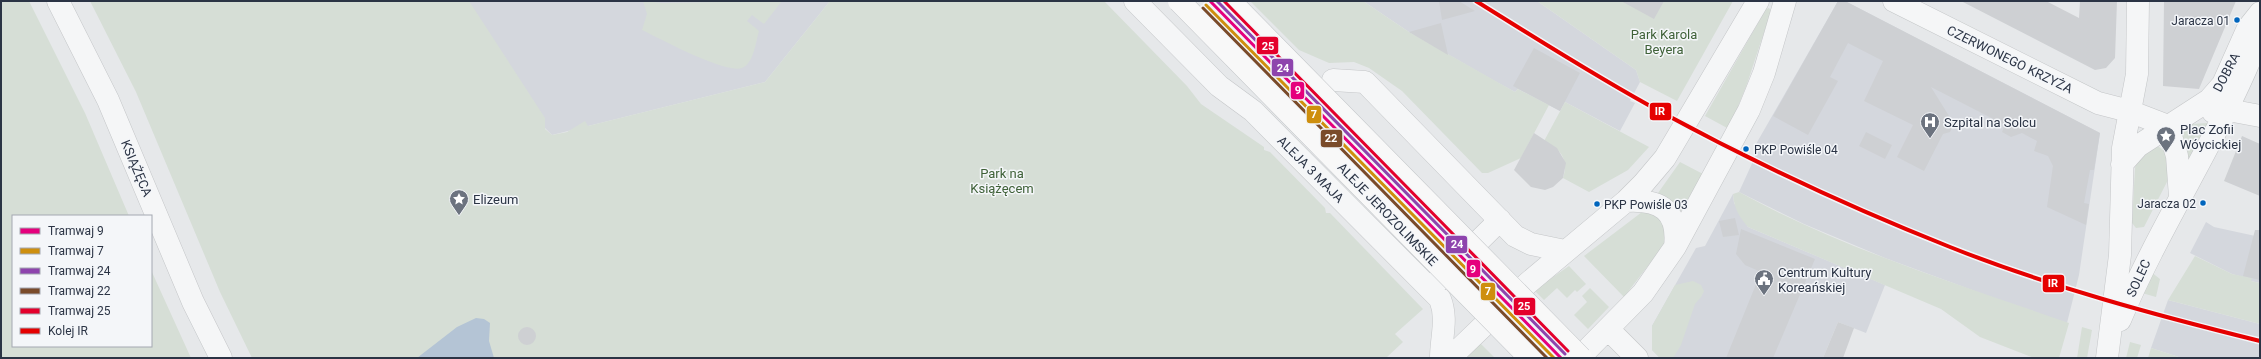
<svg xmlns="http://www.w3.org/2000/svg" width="2261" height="359" font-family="Roboto,sans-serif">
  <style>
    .built { fill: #d4d7dd }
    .green { fill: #d6ded6 }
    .water { fill: #b4c4d5 }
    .building { fill: #ced0d3 }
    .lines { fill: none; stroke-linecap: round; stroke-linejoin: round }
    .minor-casing { stroke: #c4c6c8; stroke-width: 23 }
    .minor { stroke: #f5f6f7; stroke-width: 22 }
    .major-bridge-casing { stroke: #c2c5c8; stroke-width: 23; stroke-linecap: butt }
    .major-bridge { stroke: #f8f8f8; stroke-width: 22 }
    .rail-1-casing { stroke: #f4f6f9; stroke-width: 7 }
    .rail-1 { stroke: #e50000; stroke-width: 4 }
    .tram-1-casing { stroke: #f4f6f9; stroke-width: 6 }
    .tram-2-casing { stroke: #f4f6f9; stroke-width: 6 }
    .tram-3-casing { stroke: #f4f6f9; stroke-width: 6 }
    .tram-4-casing { stroke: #f4f6f9; stroke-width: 6 }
    .tram-5-casing { stroke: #f4f6f9; stroke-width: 6 }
    .tram-1 { stroke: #e5007d; stroke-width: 3 }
    .tram-2 { stroke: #ce8f0e; stroke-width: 3 }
    .tram-3 { stroke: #8e44ad; stroke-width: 3 }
    .tram-4 { stroke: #7a4b2a; stroke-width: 3 }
    .tram-5 { stroke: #e4002b; stroke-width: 3 }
    .bus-dot { fill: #0065bd; stroke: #f4f6f9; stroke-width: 1.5 }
    .labels { text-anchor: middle; stroke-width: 3; stroke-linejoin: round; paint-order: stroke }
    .bus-label { font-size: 12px; fill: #2b3445; stroke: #f4f6f9; text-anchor: end }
    .park-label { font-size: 13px; fill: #3f6138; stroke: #f4f6f9 }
    .street-label { font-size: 13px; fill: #2b3445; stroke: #f4f6f9 }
    .poi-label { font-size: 13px; fill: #2b3445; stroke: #f4f6f9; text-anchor: start }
    .line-badge { stroke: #f4f6f9; stroke-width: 1.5 }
    .badge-label { font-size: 11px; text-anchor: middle; font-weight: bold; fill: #fff }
  </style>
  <rect width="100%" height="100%" fill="#e6e8ea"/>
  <path class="built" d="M463,1H830L765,82L552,135L542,125Z
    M1363,1H1537L1636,70L1640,82L1630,101L1635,103L1620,131L1565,102L1560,111L1518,89L1515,92L1491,79L1409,32Z
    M1838,1H1845L2100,133L2079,275L2067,323L2010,304L1885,258L1804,224L1739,192L1760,146L1756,144Z
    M1733,194L1734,203L1748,227L1885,285L1866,333L1838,322L1823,358H1660L1652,350V326L1696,248L1705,246Z
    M2206,222L2214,227L2260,237V283L2251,281V279L2232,274L2190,253Z
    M2168,300L2260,324V358H2182L2151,348Z"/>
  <path class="green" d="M1,1H29L85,113L129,216H13V346H151V270L191,358H1Z
    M90,1H469L545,118V129L552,135L567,132L585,121L588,126L765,82L830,1H1104L1187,86L1201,104L1264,147V150L1270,152L1325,208L1326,213H1330L1423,309L1395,334L1403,342L1386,358H252L220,292L136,92Z
    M643,1L662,3L782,1L764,24L752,15L747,21L759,31C756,41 754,61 744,67C730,77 659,38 642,30L647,14Z
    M1250,1H1363L1409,32L1515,92L1518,89L1549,105L1521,158L1488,173H1482L1402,91L1369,68L1354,62L1329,63L1299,50Z
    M1537,1H1733L1677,101L1640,82L1636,70Z
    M1769,8L1771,11L1747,84L1729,129L1705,116L1766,9Z
    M1565,102L1649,147L1628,170L1589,192L1563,178C1569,160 1561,147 1543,143Z
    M2208,123L2189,159L2178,130L2192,124Z
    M2154,147H2159L2167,153L2170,176L2144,227L2136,228L2132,223L2135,168L2138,158Z
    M1680,162L1703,174L1681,211L1673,202L1658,193Z
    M1739,192C1843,249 1958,284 2069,323L2059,358H2034L1980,337L1941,309L1748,227C1739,217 1734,208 1733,194Z
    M1642,212L1660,214L1667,241L1624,297L1584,256Z
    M2195,256L2232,274L2252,278L2251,281L2260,283V324L2168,300Z
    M1569,266L1586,284L1577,292L1575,290L1567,298L1557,288L1544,300L1534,290Z
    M2151,272L2160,279L2156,297L2142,293Z
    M1693,281L1701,285L1704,291L1701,297L1695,304L1681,345L1673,358H1660L1652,350V326L1675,285Z
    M1590,288L1609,307L1588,329L1574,315L1587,302L1582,296Z
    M2082,327L2092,330L2087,358H2077Z
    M2130,342L2141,345L2137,358H2126Z
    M1480,343L1494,357L1465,358Z
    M2151,348L2182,358H2148Z"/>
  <path class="water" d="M476,318L484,319L490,323L489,341L494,358H417L457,327Z"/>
  <path class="building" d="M1439,1H1459L1475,11L1442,20Z
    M1621,1H1664L1654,19Z
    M1838,1H1845L2100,133L2094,170H2090L2084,203L2089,204L2086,225L2047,207L2053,166L2048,156L2034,151L2037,141L2022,133L2011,137L2002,132L2005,125L1931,87L1954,124L1950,132L1943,134L1924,171L1897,157L1913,125L1864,101L1883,61L1848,43L1830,77L1838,81L1808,135L1773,116Z
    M1961,1H2046L2079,18L2080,1H2117L2115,58L2106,68L2095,70Z
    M2164,1H2236L2199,89L2163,86Z
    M1441,23L1448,55L1409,32Z
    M1534,48L1580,73L1560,111L1513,86Z
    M1866,132L1892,145L1885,159L1859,146Z
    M1534,133L1557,148L1566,163L1563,178L1553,187L1545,190L1531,187L1514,170Z
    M2242,136L2260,144V196L2224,181Z
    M1735,218L1739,235L1723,237L1719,221Z
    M1741,229L1815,259L1773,358H1726L1761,272L1745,265L1736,254Z
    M2255,230H2260V280L2243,276Z
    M1838,322L1854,328L1843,358H1823Z
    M518 336a9 9 0 1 1 18 0a9 9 0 1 1-18 0Z"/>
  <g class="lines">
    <g class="minor-casing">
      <path id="minor" d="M58,1L108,100L193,302L221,358
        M1135,1L1219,86L1253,111L1440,299C1448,319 1441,337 1441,358
        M1894,1L2098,103L2129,111L2168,126L2177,156L2180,197
        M1333,80L1365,82L1515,236L1531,244L1565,251
        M2213,112L2228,110L2260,116
        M2122,164L2138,146L2209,100L2223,84L2248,28L2260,13
        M1626,201C1661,199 1679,211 1675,247
        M1432,287L1500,220
        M2120,320C2161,222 2222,134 2260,35
        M1608,329L1637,358
        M1450,358L1528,283L1626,201L1643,184L1665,158L1758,1
        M1579,358L1643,293L1675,247L1749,110L1764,73L1785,1
        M2107,358L2120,255L2123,148L2137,74L2138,1"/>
    </g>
    <use href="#minor" class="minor"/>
    <g class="major-bridge-casing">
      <path id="major-bridge" d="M1179,1L1530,358
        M1230,1L1581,358"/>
    </g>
    <use href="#major-bridge" class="major-bridge"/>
    <g class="rail-1-casing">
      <path id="rail-1" d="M1476,1C1537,39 1598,78 1661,112C1755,163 1851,208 1950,247C2051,287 2155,315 2260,341"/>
    </g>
    <use href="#rail-1" class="rail-1"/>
    <g class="tram-1-casing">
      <path id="tram-1" d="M1210,1L1561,358"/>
    </g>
    <g class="tram-2-casing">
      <path id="tram-2" d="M1206,5L1554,358"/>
    </g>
    <g class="tram-3-casing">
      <path id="tram-3" d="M1217,1L1565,354"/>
    </g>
    <g class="tram-4-casing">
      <path id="tram-4" d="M1203,8L1547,358"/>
    </g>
    <g class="tram-5-casing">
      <path id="tram-5" d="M1224,1L1568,351"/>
    </g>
    <use href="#tram-1" class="tram-1"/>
    <use href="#tram-2" class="tram-2"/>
    <use href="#tram-3" class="tram-3"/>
    <use href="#tram-4" class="tram-4"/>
    <use href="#tram-5" class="tram-5"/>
  </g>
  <defs>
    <g id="hospital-pin" transform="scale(1)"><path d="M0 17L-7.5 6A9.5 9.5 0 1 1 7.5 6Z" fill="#6c737f" stroke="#f4f6f9"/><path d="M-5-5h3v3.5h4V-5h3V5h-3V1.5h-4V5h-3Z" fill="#fff"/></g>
    <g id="sight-pin" transform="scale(1)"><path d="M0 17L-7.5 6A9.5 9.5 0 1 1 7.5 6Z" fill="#6c737f" stroke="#f4f6f9"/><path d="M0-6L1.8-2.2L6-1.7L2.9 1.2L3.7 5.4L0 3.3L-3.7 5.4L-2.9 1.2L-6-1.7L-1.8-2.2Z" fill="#fff"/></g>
    <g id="civic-pin" transform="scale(1)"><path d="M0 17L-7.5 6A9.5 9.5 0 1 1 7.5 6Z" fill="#6c737f" stroke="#f4f6f9"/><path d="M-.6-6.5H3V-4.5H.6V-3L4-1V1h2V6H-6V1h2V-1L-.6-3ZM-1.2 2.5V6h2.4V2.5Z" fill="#fff"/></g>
  </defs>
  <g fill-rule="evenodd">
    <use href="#hospital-pin" x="1930" y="122"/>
    <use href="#sight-pin" x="2166" y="136"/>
    <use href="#sight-pin" x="459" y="199"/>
    <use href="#civic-pin" x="1764" y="279"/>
  </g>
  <g class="bus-dot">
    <circle cx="2237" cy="20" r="3.5"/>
    <circle cx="1746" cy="149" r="3.5"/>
    <circle cx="2203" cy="203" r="3.5"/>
    <circle cx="1597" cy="204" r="3.5"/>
  </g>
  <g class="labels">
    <g class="bus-label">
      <text x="2230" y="25">Jaracza 01</text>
      <text x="1754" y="154" text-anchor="start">PKP Powiśle 04</text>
      <text x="2196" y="208">Jaracza 02</text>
      <text x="1604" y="209" text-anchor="start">PKP Powiśle 03</text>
    </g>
    <g class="park-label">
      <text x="1664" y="39">Park Karola<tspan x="1664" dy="15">Beyera</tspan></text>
      <text x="1002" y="178">Park na<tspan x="1002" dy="15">Książęcem</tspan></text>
    </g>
    <g class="street-label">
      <text transform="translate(2010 59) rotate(26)" y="5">CZERWONEGO KRZYŻA</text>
      <text transform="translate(2226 72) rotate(-62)" y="5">DOBRA</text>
      <text transform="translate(137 168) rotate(67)" y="5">KSIĄŻĘCA</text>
      <text transform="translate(1311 169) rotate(45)" y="5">ALEJA 3 MAJA</text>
      <text transform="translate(1388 214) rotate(46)" y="5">ALEJE JEROZOLIMSKIE</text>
      <text transform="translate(2138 278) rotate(-65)" y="5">SOLEC</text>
    </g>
    <g class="poi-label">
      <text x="1944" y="127">Szpital na Solcu</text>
      <text x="2180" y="134">Plac Zofii<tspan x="2180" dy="15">Wóycickiej</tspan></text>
      <text x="473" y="204">Elizeum</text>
      <text x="1778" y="277">Centrum Kultury<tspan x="1778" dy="15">Koreańskiej</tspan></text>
    </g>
  </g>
  <g class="line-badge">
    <rect x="1256" y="36" width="23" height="19" rx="4" fill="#e4002b"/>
    <rect x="1271" y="58" width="23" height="19" rx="4" fill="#8e44ad"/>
    <rect x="1290" y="81" width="15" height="19" rx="4" fill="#e5007d"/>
    <rect x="1649" y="102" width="23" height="19" rx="4" fill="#e50000"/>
    <rect x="1306" y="105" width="16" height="19" rx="4" fill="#ce8f0e"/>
    <rect x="1320" y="129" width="23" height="19" rx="4" fill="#7a4b2a"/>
    <rect x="1445" y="235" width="23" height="19" rx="4" fill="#8e44ad"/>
    <rect x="1466" y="259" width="15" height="19" rx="4" fill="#e5007d"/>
    <rect x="2042" y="274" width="23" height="19" rx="4" fill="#e50000"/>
    <rect x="1480" y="282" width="16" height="19" rx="4" fill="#ce8f0e"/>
    <rect x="1513" y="297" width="23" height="19" rx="4" fill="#e4002b"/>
  </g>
  <g class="badge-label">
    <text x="1268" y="50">25</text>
    <text x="1283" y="72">24</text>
    <text x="1298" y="94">9</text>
    <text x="1660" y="115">IR</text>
    <text x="1314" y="118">7</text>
    <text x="1331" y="142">22</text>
    <text x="1457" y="248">24</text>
    <text x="1473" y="273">9</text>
    <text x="2053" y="287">IR</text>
    <text x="1488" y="295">7</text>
    <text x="1524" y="310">25</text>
  </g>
  <rect width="2261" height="359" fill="none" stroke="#2b3445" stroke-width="4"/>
  <rect x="12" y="215" width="140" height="132" fill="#f4f6f9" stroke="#a4a8b1"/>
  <rect x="20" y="228" width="20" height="6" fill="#e5007d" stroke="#a4a8b1"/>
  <text x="48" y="235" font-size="12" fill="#2b3445">Tramwaj 9</text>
  <rect x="20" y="248" width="20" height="6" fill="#ce8f0e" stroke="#a4a8b1"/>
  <text x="48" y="255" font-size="12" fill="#2b3445">Tramwaj 7</text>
  <rect x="20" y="268" width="20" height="6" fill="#8e44ad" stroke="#a4a8b1"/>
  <text x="48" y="275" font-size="12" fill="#2b3445">Tramwaj 24</text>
  <rect x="20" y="288" width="20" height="6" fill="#7a4b2a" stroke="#a4a8b1"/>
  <text x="48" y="295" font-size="12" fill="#2b3445">Tramwaj 22</text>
  <rect x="20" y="308" width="20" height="6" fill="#e4002b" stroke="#a4a8b1"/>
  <text x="48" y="315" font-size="12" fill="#2b3445">Tramwaj 25</text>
  <rect x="20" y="328" width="20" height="6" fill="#e50000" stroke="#a4a8b1"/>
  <text x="48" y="335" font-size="12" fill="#2b3445">Kolej IR</text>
</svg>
